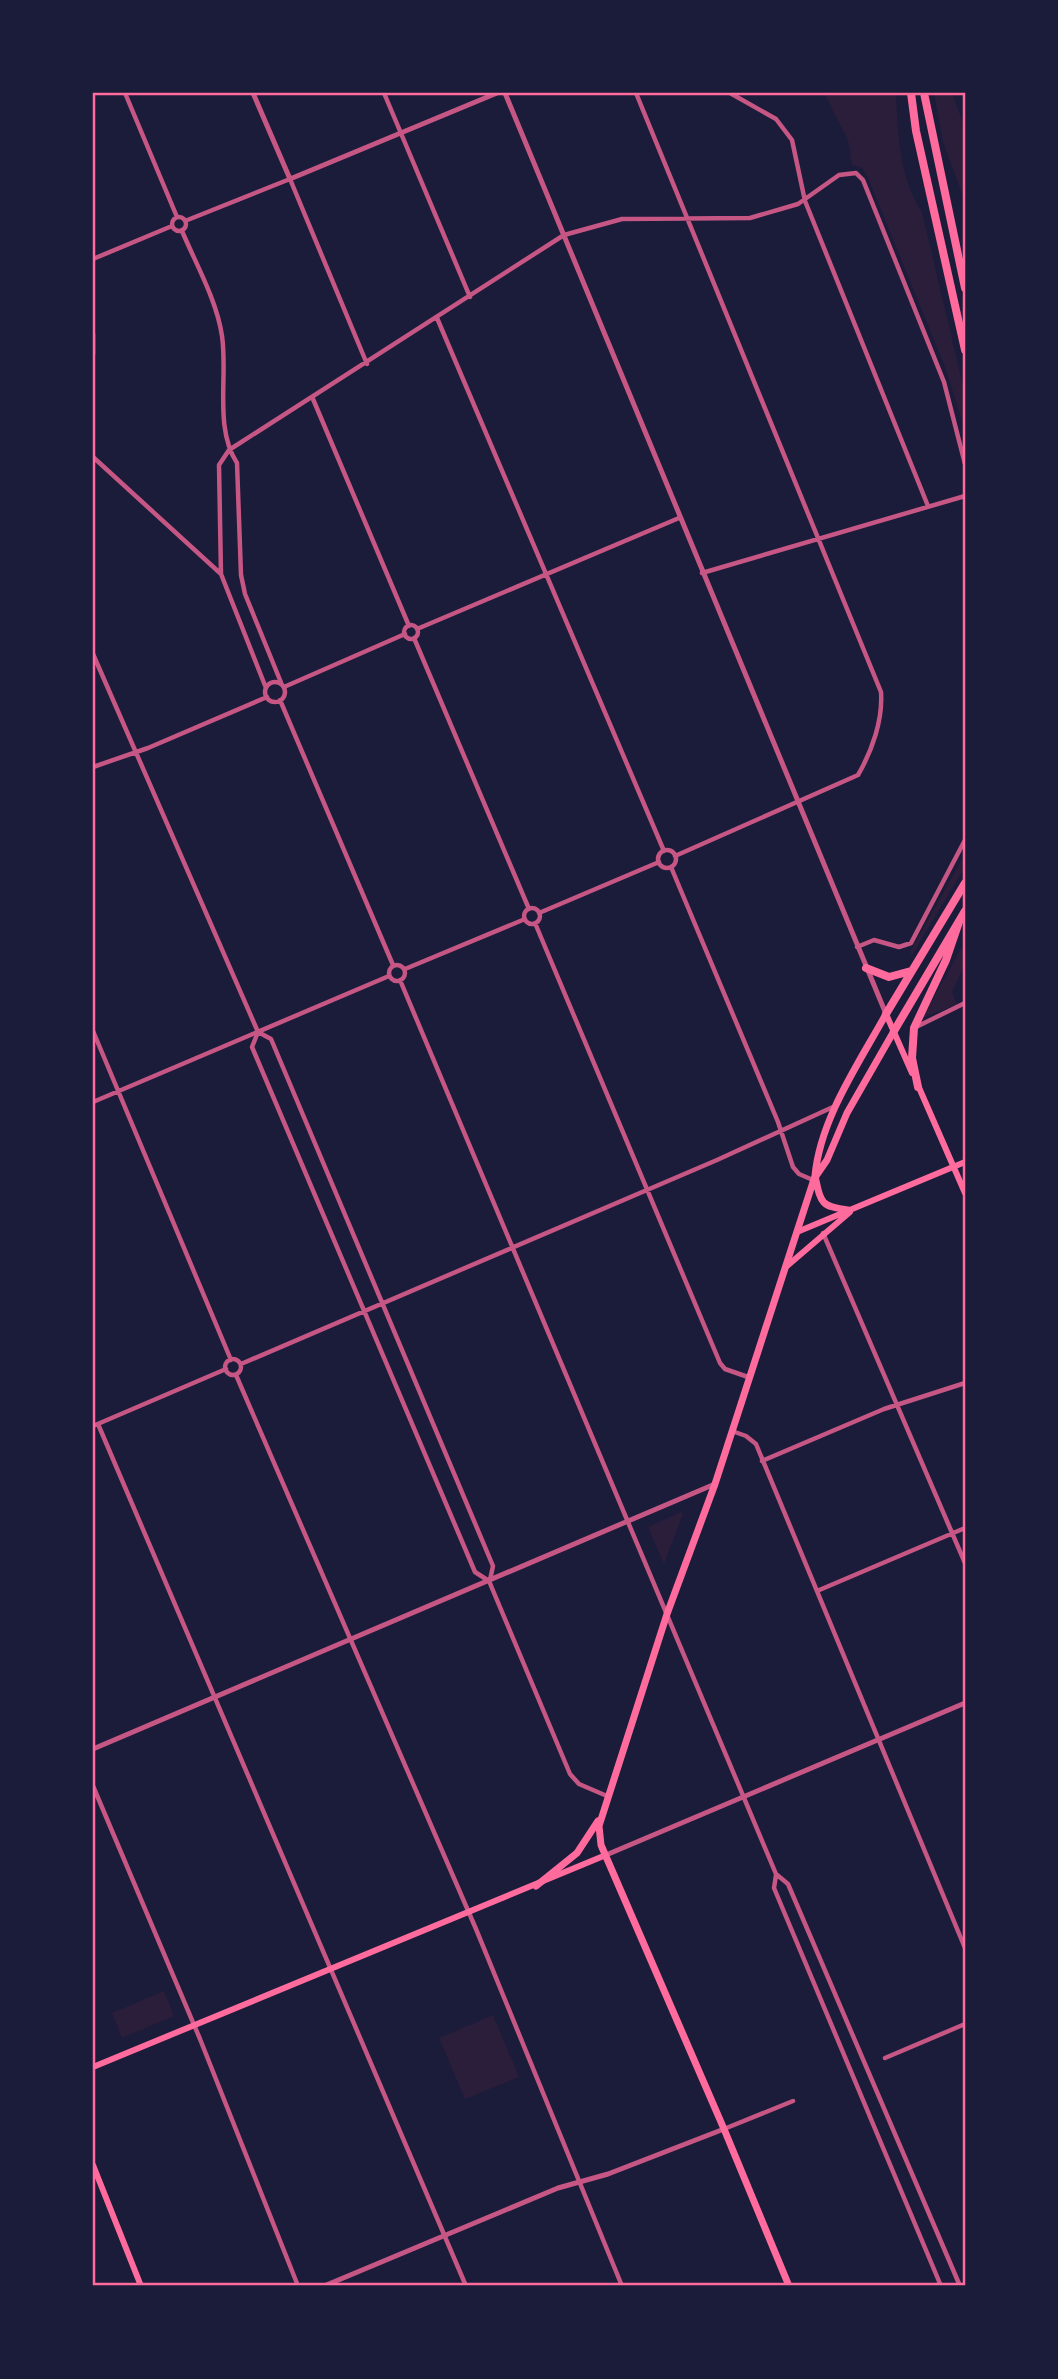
<svg xmlns="http://www.w3.org/2000/svg" width="1058" height="2379" font-family="'Public Sans',sans-serif">
  <style>
    .green { fill: #2a1e3b }
    .lines { fill: none; stroke-linecap: round; stroke-linejoin: round }
    .minor { stroke: #c65784; stroke-width: 4.5 }
    .tertiary { stroke: #c65784; stroke-width: 5 }
    .secondary { stroke: #ff6b9d; stroke-width: 6 }
    .primary { stroke: #ff6b9d; stroke-width: 7 }
    .motorway { stroke: #ff6b9d; stroke-width: 8 }
    .neatline { fill: none; stroke: #ff6b9d; stroke-width: 2.5 }
  </style>
  <rect width="100%" height="100%" fill="#1b1b3a"/>
  <path class="green" d="M824,93H896C898,133 899,178 922,212L965,394V430L945,367L868,178L862,168L852,165L848,140Z
    M934,93H952L965,128V202L943,142Z
    M965,854V867L912,955L910,952Z
    M965,942V964L952,992L957,1004L922,1018Z
    M681,1512L683,1514L664,1564L648,1527Z
    M164,1991L174,2016L122,2038L112,2013Z
    M493,2015L519,2077L465,2099L439,2038Z"/>
  <g class="lines">
    <path class="minor" d="M125,93L177,217
      M384,93L470,297
      M636,93L881,692C883,720 872,751 858,775L675,856
      M730,93L776,119L792,140L805,201L928,506
      M172 224a7 7 0 1 1 14 0a7 7 0 1 1-14 0Z
      M185,221L290,179L367,364
      M182,231C196,264 217,301 222,336C228,376 214,428 237,463L241,575L245,594L282,685
      M93,259L172,226
      M437,318L664,851
      M93,334V354
      M313,399L409,626
      M93,457L221,574
      M702,573L965,496
      M404 632a7 7 0 1 1 14 0a7 7 0 1 1-14 0Z
      M417,629L679,518
      M414,638L529,909
      M93,654L258,1032L271,1039L493,1566L490,1580
      M265 692a10 10 0 1 1 20 0a10 10 0 1 1-20 0Z
      M284,687L405,634
      M266,688L221,574L219,465L229,450L564,235L622,219L750,218L798,204L839,175L856,173L863,180L944,382L965,464
      M280,700L393,965
      M93,767L148,748L267,697
      M658 859a9 9 0 1 1 18 0a9 9 0 1 1-18 0Z
      M671,867L778,1122L793,1167L799,1174L813,1180
      M524 916a8 8 0 1 1 16 0a8 8 0 1 1-16 0Z
      M539,913L659,862
      M535,923L720,1363L725,1369L748,1377
      M857,947L874,940L899,947L911,943L965,840
      M389 973a8 8 0 1 1 16 0a8 8 0 1 1-16 0Z
      M405,969L525,919
      M400,980L776,1874L788,1884L960,2286
      M914,1028L965,1003
      M93,1031L231,1360
      M258,1032L252,1047L475,1572L489,1581L570,1774L579,1784L607,1796
      M93,1102L389,976
      M823,1233L965,1563
      M225 1367a8 8 0 1 1 16 0a8 8 0 1 1-16 0Z
      M241,1364L717,1160L833,1107
      M236,1375L476,1929L622,2286
      M98,1424L466,2286
      M93,1426L226,1369
      M732,1431L746,1436L756,1444L965,1948
      M762,1461L884,1409L965,1383
      M817,1591L965,1528
      M93,1786L200,2039L298,2286
      M776,1875L774,1888L941,2286
      M885,2058L965,2024
      M724,2129L793,2101"/>
    <path class="tertiary" d="M253,93L290,179L497,93
      M505,93L886,1014
      M93,1749L715,1484
      M606,1855L965,1703
      M324,2286L558,2188L608,2174L724,2129"/>
    <path class="secondary" d="M886,1014L912,1073
      M917,1083L965,1193
      M797,1232L965,1162
      M787,1266L850,1212
      M93,2067L606,1855
      M93,2165L141,2286"/>
    <path class="primary" d="M815,1176C821,1203 820,1206 848,1210
      M816,1176L827,1160L847,1113L894,1031
      M536,1886L577,1853L598,1821
      M789,2286L724,2129L601,1845L599,1826L667,1614L715,1484L815,1176C820,1119 859,1063 886,1014"/>
    <path class="motorway" d="M911,93L916,131L965,350
      M924,93L965,288
      M866,968L889,977L911,971
      M886,1014L965,883
      M894,1031L965,911
      M918,1087L912,1058L914,1028L946,960L959,922"/>
  </g>
  <rect width="1058" height="2379" fill="none" stroke="#1b1b3a" stroke-width="189"/>
  <rect x="94" y="94" width="870" height="2190" class="neatline"/>
</svg>
